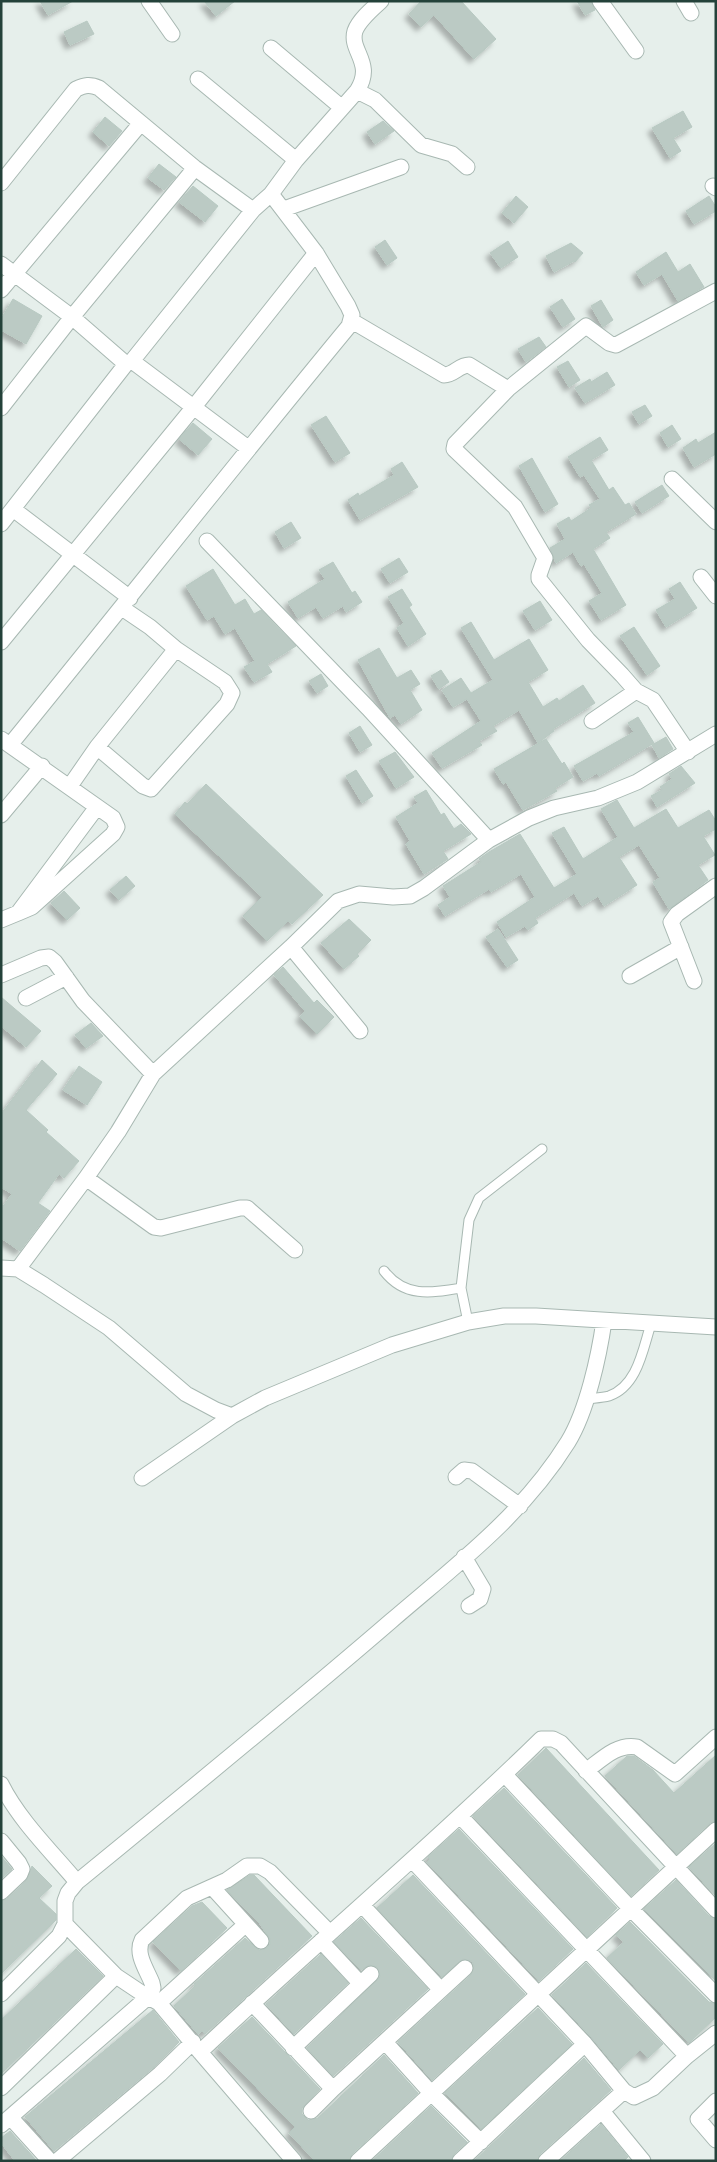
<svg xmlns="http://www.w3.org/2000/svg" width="717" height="2162" font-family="Ubuntu,sans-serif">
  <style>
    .building { fill: #bbcac4; stroke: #b8c9c2; filter: url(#shadow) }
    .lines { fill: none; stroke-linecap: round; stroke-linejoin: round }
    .service-casing { stroke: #a8b8b2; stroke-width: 11 }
    .minor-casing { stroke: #a8b8b2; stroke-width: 17 }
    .service { stroke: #fff; stroke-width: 9 }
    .minor { stroke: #fff; stroke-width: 15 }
  </style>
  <defs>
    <filter id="shadow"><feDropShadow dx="-4.5" dy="4.5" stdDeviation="2.5" flood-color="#0004"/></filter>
  </defs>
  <rect width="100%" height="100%" fill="#e6efeb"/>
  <path class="building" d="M40,1H73L48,15Z
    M204,1H235L216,16Z
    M421,1H461L496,39L474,59L434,15L421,27L409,14Z
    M577,1H591L595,10L585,15Z
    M87,21L94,34L70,45L64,32Z
    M683,111L692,127L673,138L681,151L670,158L652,128Z
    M105,117L122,131L109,146L93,132Z
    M383,121L394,131L375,144L367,132Z
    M159,164L176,177L164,190L148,178Z
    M193,186L218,206L205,222L179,202Z
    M516,196L528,207L514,223L502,213Z
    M709,196L716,207V211L694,224L686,211Z
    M385,240L397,258L387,265L375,247Z
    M508,241L518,257L501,268L490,253Z
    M571,243L583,253L575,262L574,261L554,272L546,256Z
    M666,252L678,272L690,264L704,287L678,301L662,274L644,285L636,272Z
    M13,299L42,316L26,344L1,330V319Z
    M562,299L575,319L563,327L550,307Z
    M601,300L613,320L603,327L591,306Z
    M539,337L546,347L526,362L518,349Z
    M568,361L580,380L569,387L557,367Z
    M607,372L615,385L585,403L575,388L590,379L591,382Z
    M645,405L652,416L639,424L632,412Z
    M326,416L350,453L335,462L311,425Z
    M193,423L212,439L198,455L179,439Z
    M672,425L681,439L668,447L660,433Z
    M716,432V454L694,467L683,448L696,439L698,443Z
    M600,437L608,450L591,460L609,490L613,487L625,505L629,503L636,514L606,532L610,538L593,549L626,605L601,620L589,601L602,593L584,564L581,566L573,552L556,563L550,548L565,539L557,524L569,517L571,521L591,508L589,505L600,499L584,475L580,477L568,457Z
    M532,458L558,504L545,512L519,466Z
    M402,462L418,487L360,520L348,500L358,493L359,496L394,475L391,469Z
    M662,485L669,496L642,513L635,502Z
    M291,522L301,538L284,548L275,532Z
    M399,558L408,572L390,583L381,569Z
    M333,562L352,593L355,591L362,602L346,612L343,606L323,618L316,607L298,618L288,602L325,579L319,570Z
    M213,569L235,605L245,599L254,614L261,610L296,646L267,664L272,672L254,682L244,667L255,661L235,628L225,634L214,616L207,620L186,586Z
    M680,582L697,608L666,627L656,610L675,599L669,589Z
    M402,589L412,605L409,607L426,634L408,646L397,628L404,623L388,597Z
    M540,601L552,620L535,630L523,611Z
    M471,622L494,660L529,639L548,670L528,682L543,707L557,698L559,701L583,685L595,703L553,729L554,731L538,743L519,710L493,726L497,731L479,741L482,745L442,768L432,753L481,721L467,699L453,707L442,690L461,678L471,693L493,680L461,628Z
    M634,627L660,666L647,675L620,636Z
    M379,648L397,678L411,670L420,684L410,690L422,710L401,724L395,715L390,718L358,660Z
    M441,670L449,682L439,689L431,676Z
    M321,674L328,686L317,693L309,681Z
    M638,717L654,743L599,776L597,773L583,781L574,766L634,732L628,723Z
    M360,726L372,745L360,752L349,733Z
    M666,737L673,749L659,758L652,745Z
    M546,739L562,764L564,762L573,777L555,788L557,791L523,810L506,782L503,784L494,769Z
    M395,752L414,777L396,788L379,761Z
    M681,766L695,783L657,807L651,796L662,790L660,787L672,779L669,774Z
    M356,770L373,796L362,803L346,776Z
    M206,784L323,895L292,924L288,921L267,941L243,916L262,897L175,814L185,802L187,804Z
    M426,790L441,815L444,813L454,829L461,824L471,834L443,851L448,859L424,874L406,844L410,841L396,817L418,803L414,797Z
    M617,800L634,828L666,809L678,828L709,810L716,821V829L703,836L715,855L698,865L708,880L669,909L653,882L660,878L639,845L619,857L637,885L604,906L598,896L582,906L574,893L535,918L538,923L528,930L525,926L506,937L497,922L535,897L521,874L491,892L489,889L445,916L438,905L450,897L443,886L481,862L479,859L489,852L520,834L554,888L577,874L552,833L564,827L583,859L618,837L601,809Z
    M126,876L135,886L119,900L110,890Z
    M64,891L80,908L67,920L51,903Z
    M349,919L371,940L357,954L359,956L344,969L321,943Z
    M498,929L518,960L507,967L486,937Z
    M283,967L314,1003L317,1000L334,1017L317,1034L300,1017L305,1011L274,975Z
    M1,997L41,1031L26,1047L1,1026Z
    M91,1023L103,1036L86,1048L75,1035Z
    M42,1060L57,1074L26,1110L48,1130L46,1132L79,1161L64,1178L59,1174L38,1203L50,1211L20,1251L1,1238V1209L12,1194L1,1187V1114Z
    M79,1066L102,1082L87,1105L63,1090Z
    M546,1748L659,1870L631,1896L518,1775Z
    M716,1755V1821L710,1823L677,1854L605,1776L627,1756H634L653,1770L674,1793Z
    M504,1788L617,1908L587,1937L473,1816Z
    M459,1829L573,1949L539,1981L427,1862L430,1859L428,1857Z
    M716,1843V1896L689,1867Z
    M1,1856L12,1869L1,1879Z
    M32,1866L52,1886L39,1898L56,1914V1920L1,1974V1901L7,1899L26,1881Z
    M250,1875H254L312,1936L205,2034L202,2031L198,2034L174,2006L195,1986L194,1984L245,1938L259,1950L267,1948L270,1944V1939L260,1924L227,1890Z
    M413,1875L525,1994L432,2080L398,2042L471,1975L474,1966L472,1961L463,1959L442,1977L377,1908Z
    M676,1880L709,1916L716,1919V1981L644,1909Z
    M202,1902L227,1928L181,1971L153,1942L192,1906Z
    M361,1918L428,1989L333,2076L307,2048L380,1977L377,1967L369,1965L361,1970L334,1942Z
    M630,1922L709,2002L716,2004V2017L689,2043L607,1958L624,1942L616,1935Z
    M76,1949L103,1976L1,2074V2020Z
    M321,1954L348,1983L294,2034L266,2004Z
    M586,1963L663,2044L648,2058L640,2050L619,2070L592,2038L552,1995Z
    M538,2008L572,2044L481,2129L445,2093Z
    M153,2010L179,2042L154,2067L54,2151L25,2117Z
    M252,2017L320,2089L302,2108V2114L308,2120L318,2118L384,2055L418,2093L352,2154L349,2161H315L289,2133L295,2127L218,2048Z
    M584,2058L611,2090L540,2154L537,2161H474Z
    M431,2106L467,2142L454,2154L451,2161H372Z
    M601,2124L628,2157L624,2161H560Z
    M10,2131L37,2161H15L1,2143V2138Z"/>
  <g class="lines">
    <g class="service-casing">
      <path id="service" d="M384,1271C405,1298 431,1293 461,1288
        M468,1322L461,1288L469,1220L479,1198L542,1149
        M586,1399C593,1398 602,1398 609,1396C638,1386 643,1348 651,1324"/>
    </g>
    <g class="minor-casing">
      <path id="minor" d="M149,1L172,34
        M600,1L636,51
        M684,1L691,13
        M271,48L341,107
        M198,79L296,160
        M357,91L375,100L421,145L452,154L467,167
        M1,183L76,89C85,85 90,84 99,88L195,168L253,210
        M713,186L716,188
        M284,209L401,167
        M1,264L72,317L126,364
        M1,290L141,123
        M352,321L444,375C454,375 459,365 469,365L508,389L586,326L609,343L616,345L716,291
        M132,361L248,448
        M508,389L455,444L454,449L515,507L545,558L539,575V579L588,640L622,675L636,691L653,700L688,752
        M1,408L72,317L195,168
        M672,479L716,522
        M13,509L130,598
        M1,524L126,364L132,361L253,210L271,194L296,160L357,91C375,63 349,51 355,31C359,20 372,9 381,1
        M207,541L368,708L489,840
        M701,577L716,596
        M1,642L193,408L316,253
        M592,721L636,691
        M1,739L113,818L117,827L113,834L32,907L18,913L97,807
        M10,745C124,605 235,464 349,326L352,315L348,306L316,253L271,194
        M97,747L143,786L151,789L227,704L232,693L225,682L176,649L150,627L122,608
        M70,786L97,747L176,649
        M1,815L42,766
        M1,920L18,913
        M291,947L360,1031
        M1,975L41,958L49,957L55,962L83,1001L153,1074
        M630,976L681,947
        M694,981L671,922L677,914L716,886
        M26,998L66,977
        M86,1178L154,1227L161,1228L240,1208H247L295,1250
        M1,1268L18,1269L44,1285L109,1328L186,1394L216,1410L232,1416L265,1398L392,1345L468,1322L504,1316H536L716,1327
        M18,1269L86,1178L118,1132L153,1074L291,947L338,901L359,894L393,897L410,896L424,888L489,840L529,818L554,808L598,798L637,782L716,734
        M456,1477L464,1470L472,1471L520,1506
        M142,1478L232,1416
        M464,1557L483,1589L480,1599L469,1606
        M586,1771C601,1760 617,1743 637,1747L675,1774L716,1737
        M505,1775L631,1909L716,1995
        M1,1784C19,1820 51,1851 77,1882
        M460,1816L687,2056
        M1,1841L19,1863L22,1869L20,1874L1,1892
        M412,1860L585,2044L624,2091L634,2097L653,2088L687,2056L716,2033
        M212,1887L261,1941
        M362,1905L441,1990
        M321,1941L360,1983
        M116,1976L143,1994L159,2003L200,2052L294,2161
        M1,1994L59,1936L65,1924V1901L68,1893L77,1882C182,1796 288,1710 391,1621C456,1565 522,1516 568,1442C587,1411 599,1356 604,1321
        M159,2003L245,1925
        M252,2003L333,2089L465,1968
        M385,2042L431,2093L481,2142
        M293,2048L371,1974
        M200,2052C312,1946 431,1847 541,1739H553L561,1743L716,1910
        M1,2088L116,1976L65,1924
        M716,2101L698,2119L716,2140
        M311,2111L333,2089
        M602,2111L643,2161
        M11,2118L50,2161
        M1,2125L148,1997L153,1988L152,1983C147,1970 135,1954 142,1940L187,1898L227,1880L247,1866H260L270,1872L330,1933
        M57,2161L160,2074L193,2042
        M358,2161L716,1830
        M460,2161L585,2044
        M546,2161L624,2091"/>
    </g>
    <use href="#service" class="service"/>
    <use href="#minor" class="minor"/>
  </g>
  <rect width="717" height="2162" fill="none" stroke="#24423a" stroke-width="5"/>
</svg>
